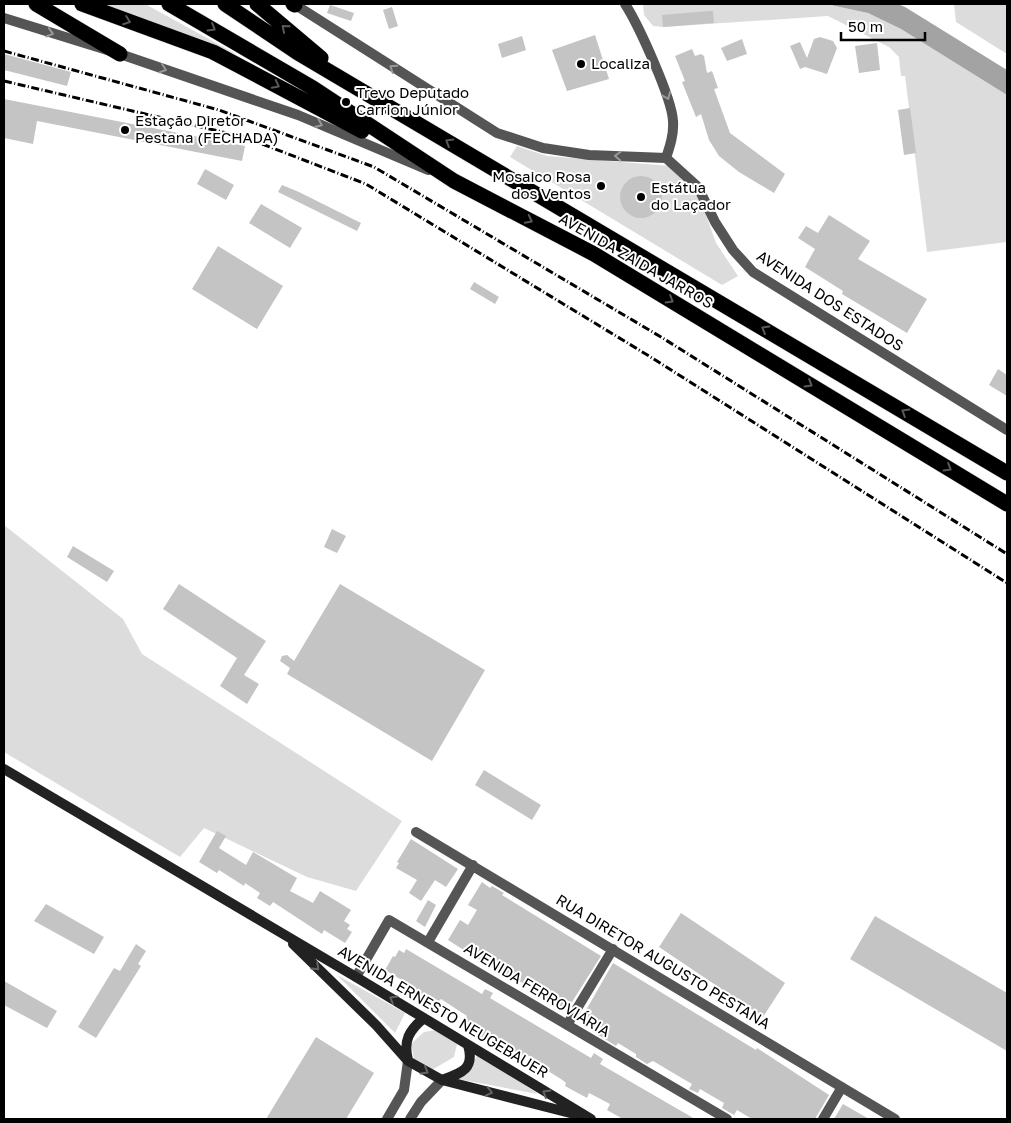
<svg xmlns="http://www.w3.org/2000/svg" width="1011" height="1123" font-family="'Golos Text',sans-serif">
  <style>
    .green { fill: #dcdcdc }
    .water { fill: #a3a3a3 }
    .building { fill: #c4c4c4 }
    .lines { fill: none; stroke-linecap: round; stroke-linejoin: round }
    .motorway-casing { stroke: #dbdbdb; stroke-width: 16 }
    .minor { stroke: #555; stroke-width: 10 }
    .tertiary { stroke: #555; stroke-width: 10 }
    .secondary { stroke: #222; stroke-width: 10 }
    .motorway { stroke: #000; stroke-width: 15 }
    .rail { stroke: #000; stroke-width: 3; stroke-dasharray: 8 2.5 1 2.5; stroke-linecap: butt }
    .oneway { stroke: #595959 }
    .oneway2 { stroke: #999 }
    .oneway3 { stroke: #646464 }
    .poi-dot { fill: #000; stroke: #fff; stroke-width: 2 }
    .labels { text-anchor: middle; stroke-width: 4; stroke-linejoin: round; paint-order: stroke }
    .poi-label { font-size: 15px; fill: #000; stroke: #fff; text-anchor: start }
    .street-label { font-size: 15px; fill: #000; stroke: #fff }
  </style>
  <rect width="100%" height="100%" fill="#fff"/>
  <path class="green" d="M102,4H145L238,55Z
    M643,4H826L868,13L901,29L1007,95V242L927,252L905,76H901L899,57L889,47L828,16L663,27L653,26L644,15Z
    M954,4H1007V54L956,22Z
    M517,146L547,156L671,166L688,180L700,198L716,243L738,276L722,285L510,157Z
    M4,525L123,619L142,654L402,821L356,891L307,877L204,828L180,857L4,752Z
    M337,975L405,1013L395,1033Z
    M436,1030L457,1044L454,1057L430,1071L414,1059L411,1044L424,1032Z
    M478,1054L538,1094L458,1079L467,1073Z"/>
  <path class="water" d="M826,4H898L905,7L1007,70V95L901,29L868,13Z"/>
  <path class="building" d="M330,5L354,13L351,21L327,13Z
    M392,7L398,26L389,29L383,10Z
    M709,11H713L714,23L663,27L662,15Z
    M595,35L609,79L567,91L552,50Z
    M522,36L526,50L502,58L498,44Z
    M820,37L833,41L837,48L827,74L805,67L800,69L790,46L800,42L807,58L814,39Z
    M742,39L747,54L727,61L721,48Z
    M877,43L880,70L859,73L855,46Z
    M692,49L695,56L701,54L704,56L707,73L712,71L718,88L714,89L730,133L785,174L774,193L739,172L719,156L709,140L701,114L696,117L682,82L685,81L675,56Z
    M4,54L71,72L67,86L4,70Z
    M4,99L245,146L242,161L37,121L33,144L4,138Z
    M910,108L916,153L904,155L898,110Z
    M205,169L234,185L226,200L197,184Z
    M620 197a21 21 0 1 1 42 0a21 21 0 1 1-42 0Z
    M282,185L299,192L361,223L357,231L278,192Z
    M261,204L302,228L290,248L249,223Z
    M829,215L870,241L858,259L927,299L907,333L842,294L843,291L805,267L815,249L798,238L806,226L818,233Z
    M218,246L283,286L257,329L192,289Z
    M474,282L499,297L495,304L470,289Z
    M998,369L1007,375V396L989,385Z
    M332,529L346,536L337,553L324,547Z
    M73,546L114,571L107,582L67,557Z
    M179,584L266,641L244,675L259,684L247,704L220,686L237,658L163,609Z
    M340,584L485,670L432,761L287,674L290,668L280,661L282,656L287,655L294,661Z
    M484,770L541,805L532,820L475,785Z
    M217,831L226,836L219,848L246,865L253,852L297,878L290,891L313,903L320,891L351,910L344,921L350,925L347,929L352,932L345,943L324,930L322,934L273,902L270,906L257,898L260,893L245,883L244,886L219,870L217,873L199,862Z
    M411,839L458,869L446,887L435,880L421,901L409,893L417,880L396,868L399,863L397,862Z
    M482,882L490,888L492,886L504,893L502,895L601,956L567,1010L519,981L506,977L448,940L460,920L468,925L477,910L468,905Z
    M428,900L436,905L425,927L416,921Z
    M46,904L104,937L94,954L34,921Z
    M681,913L785,983L763,1017L659,947Z
    M875,916L1007,993V1051L850,959Z
    M136,944L146,951L138,964L141,966L96,1038L78,1027L114,968L120,971Z
    M406,949L482,994L485,989L493,993L490,998L591,1058L594,1053L603,1059L600,1064L695,1119H623L607,1110L610,1104L589,1093L587,1098L565,1086L566,1083L561,1079L548,1071L550,1068L524,1053L520,1060L461,1025L467,1016L441,999L439,1001L426,994L423,999L416,996L404,988L405,982L385,970L393,956L395,957L399,950L404,953Z
    M613,963L756,1050L757,1048L829,1095L815,1119H752L737,1110L734,1115L722,1108L724,1103L700,1089L698,1093L689,1089L692,1084L680,1077L653,1061L647,1064L636,1057V1054L618,1043L616,1046L592,1031L595,1027L581,1019Z
    M4,981L57,1011L47,1028L4,1005Z
    M316,1037L374,1073L346,1119H266Z
    M843,1104L869,1119H834Z"/>
  <g class="lines">
    <g class="motorway-casing">
      <path id="motorway" d="M36,4L120,54
        M82,4L213,52L362,131
        M169,4L313,88L454,181L594,254L1007,504
        M225,4L298,53L1007,473
        M257,4L321,58
        M293,4L295,5"/>
    </g>
    <path class="minor" d="M4,18L120,54L298,115L428,170
      M416,832L895,1119
      M428,942L473,865
      M356,977L389,920L727,1119
      M567,1025L613,949
      M823,1119L842,1087"/>
    <path class="tertiary" d="M294,4L497,133L543,148L589,155L666,158L698,187L715,222L733,250L753,272L1007,430
      M625,4C638,24 672,98 673,121C674,134 670,146 666,158
      M387,1119L404,1090L408,1061
      M410,1119L421,1102L442,1080"/>
    <path class="secondary" d="M4,769L356,977L591,1119
      M293,944L376,1025L408,1061L442,1080L578,1115
      M408,1060C403,1041 409,1030 424,1018
      M442,1080C462,1073 475,1069 468,1045"/>
    <use href="#motorway" class="motorway"/>
    <path class="rail" d="M4,51L219,110L374,167L661,337L1007,554
      M4,81L244,137L366,184L649,356L1007,583"/>
  </g>
  <defs><path id="oneway-chevron" d="M-2-3.5L2.5 0L-2 3.5" fill="none" stroke-width="1.6" stroke-linecap="round" stroke-linejoin="round" transform="scale(1.25)"/></defs>
  <g class="oneway">
    <use href="#oneway-chevron" transform="translate(127 21) rotate(20)"/>
    <use href="#oneway-chevron" transform="translate(212 28) rotate(31)"/>
    <use href="#oneway-chevron" transform="translate(285 28) rotate(-140)"/>
    <use href="#oneway-chevron" transform="translate(276 85) rotate(27)"/>
    <use href="#oneway-chevron" transform="translate(449 142) rotate(-149)"/>
    <use href="#oneway-chevron" transform="translate(529 220) rotate(27)"/>
    <use href="#oneway-chevron" transform="translate(670 300) rotate(31)"/>
    <use href="#oneway-chevron" transform="translate(765 329) rotate(-149)"/>
    <use href="#oneway-chevron" transform="translate(809 384) rotate(31)"/>
    <use href="#oneway-chevron" transform="translate(905 412) rotate(-149)"/>
    <use href="#oneway-chevron" transform="translate(948 468) rotate(31)"/>
  </g>
  <g class="oneway2">
    <use href="#oneway-chevron" transform="translate(50 33) rotate(17)"/>
    <use href="#oneway-chevron" transform="translate(393 68) rotate(-147)"/>
    <use href="#oneway-chevron" transform="translate(163 69) rotate(19)"/>
    <use href="#oneway-chevron" transform="translate(667 96) rotate(67)"/>
    <use href="#oneway-chevron" transform="translate(319 124) rotate(23)"/>
    <use href="#oneway-chevron" transform="translate(618 156) rotate(-177)"/>
  </g>
  <g class="oneway3">
    <use href="#oneway-chevron" transform="translate(316 967) rotate(44)"/>
    <use href="#oneway-chevron" transform="translate(393 999) rotate(-149)"/>
    <use href="#oneway-chevron" transform="translate(425 1071) rotate(30)"/>
    <use href="#oneway-chevron" transform="translate(489 1092) rotate(14)"/>
    <use href="#oneway-chevron" transform="translate(546 1093) rotate(-149)"/>
  </g>
  <g class="poi-dot">
    <circle cx="581" cy="64" r="5"/>
    <circle cx="346" cy="102" r="5"/>
    <circle cx="125" cy="130" r="5"/>
    <circle cx="601" cy="186" r="5"/>
    <circle cx="641" cy="197" r="5"/>
  </g>
  <g class="labels">
    <g class="poi-label">
      <text x="591" y="69">Localiza</text>
      <text x="356" y="98">Trevo Deputado<tspan x="356" dy="17">Carrion Júnior</tspan></text>
      <text x="135" y="126">Estação Diretor<tspan x="135" dy="17">Pestana (FECHADA)</tspan></text>
      <text x="591" y="182" text-anchor="end">Mosaico Rosa<tspan x="591" dy="17">dos Ventos</tspan></text>
      <text x="651" y="193">Estátua<tspan x="651" dy="17">do Laçador</tspan></text>
    </g>
    <g class="street-label">
      <text transform="translate(636 261) rotate(30)" y="5">AVENIDA ZAIDA JARROS</text>
      <text transform="translate(830 301) rotate(33)" y="5">AVENIDA DOS ESTADOS</text>
      <text transform="translate(663 962) rotate(31)" y="5">RUA DIRETOR AUGUSTO PESTANA</text>
      <text transform="translate(537 990) rotate(31)" y="5">AVENIDA FERROVIÁRIA</text>
      <text transform="translate(443 1012) rotate(31)" y="5">AVENIDA ERNESTO NEUGEBAUER</text>
    </g>
  </g>
  <rect width="1011" height="1123" fill="none" stroke="#000000" stroke-width="10"/>
  <path d="M841 32v8h84v-8" fill="none" stroke="#000000" stroke-width="2.5"/>
  <text x="848" y="32" font-size="15" fill="#000000" stroke="#ffffff" stroke-width="4" paint-order="stroke">50 m</text>
</svg>
